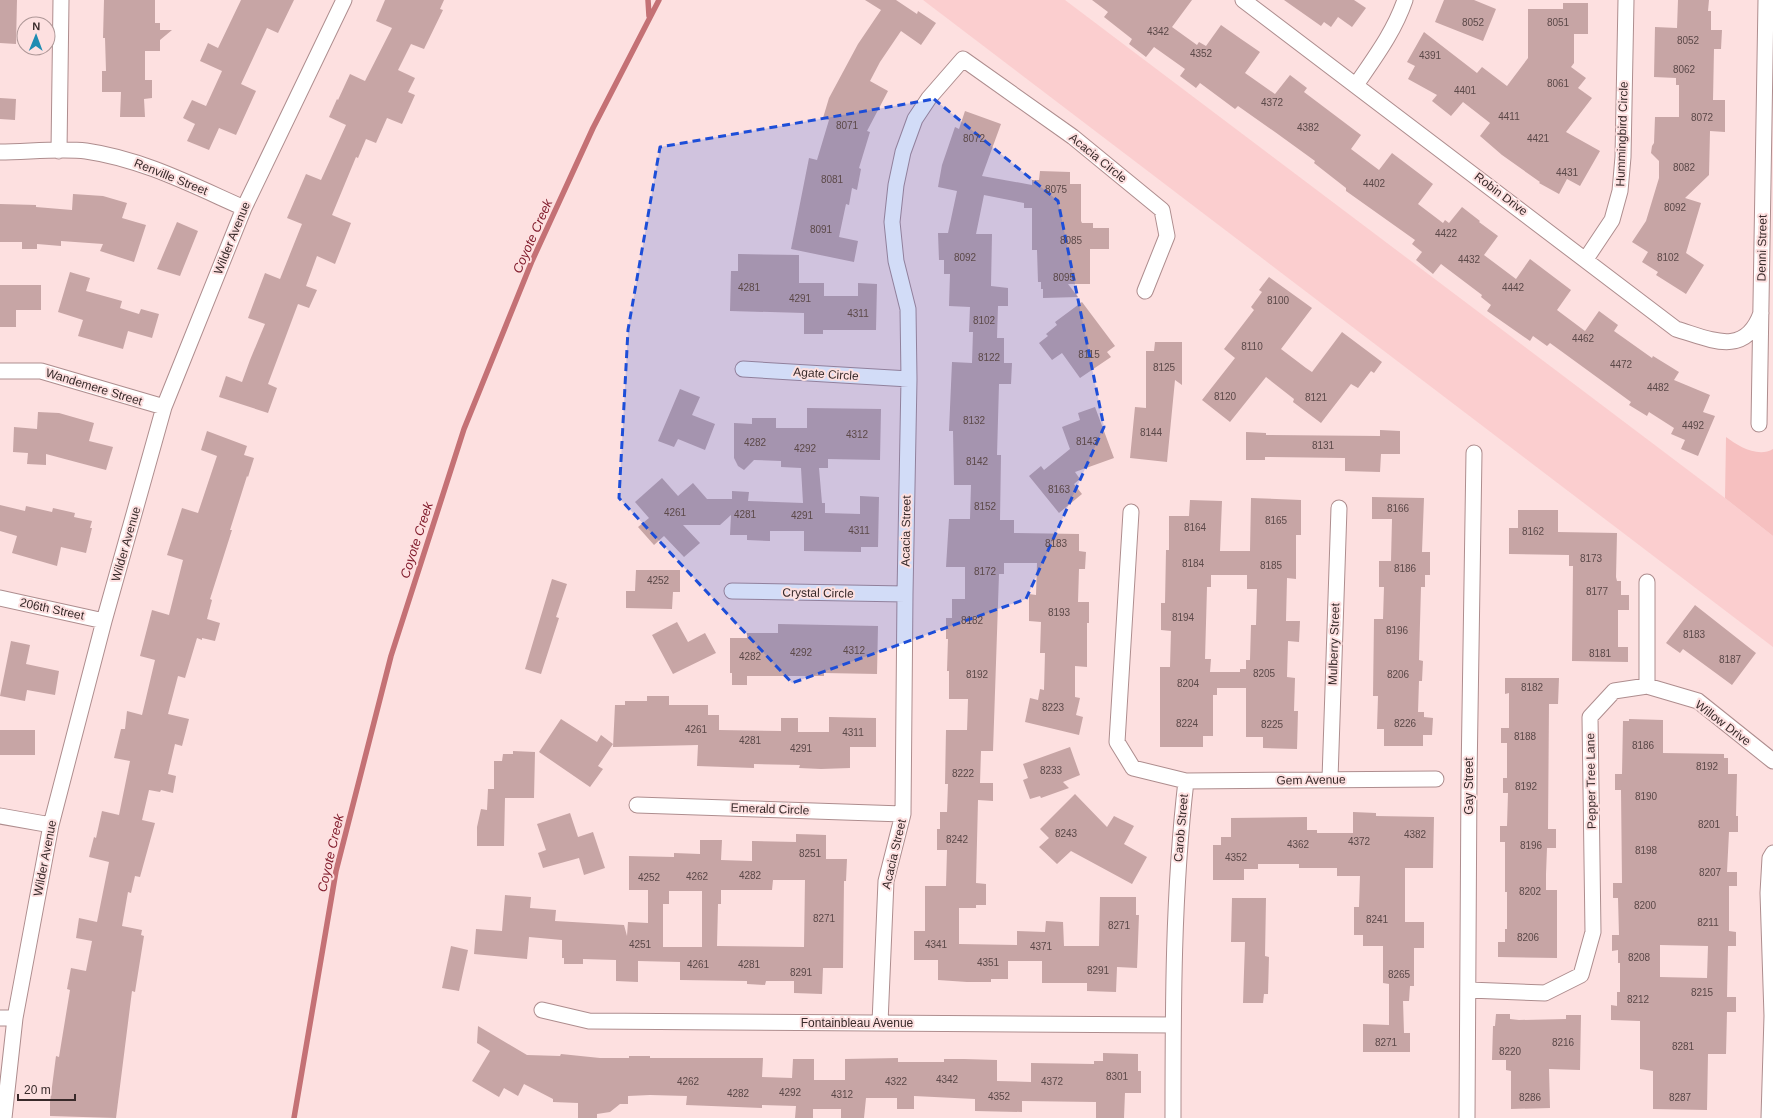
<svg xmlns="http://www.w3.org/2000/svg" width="1773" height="1118" font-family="Arial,sans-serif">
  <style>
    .built { fill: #fbcecf }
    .green { fill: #f6c0c0 }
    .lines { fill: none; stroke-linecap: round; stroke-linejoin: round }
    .stream { stroke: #c47175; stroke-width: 5.5 }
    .building { fill: #c7a5a5; fill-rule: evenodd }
    .street-casing { stroke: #ae8d8e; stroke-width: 17 }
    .street { stroke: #fff; stroke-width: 15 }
    .marked { fill: #1d4ed8; fill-opacity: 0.2; stroke: #1d4ed8; stroke-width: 3; stroke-dasharray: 8 5; stroke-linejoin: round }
    .labels { text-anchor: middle; stroke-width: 4; stroke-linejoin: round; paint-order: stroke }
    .number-label { font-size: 10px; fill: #5c4949 }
    .street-label { font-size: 12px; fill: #382a2a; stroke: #fde0e0 }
    .water-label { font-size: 13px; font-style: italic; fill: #821d2d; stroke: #fde0e0 }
  </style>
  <rect width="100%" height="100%" fill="#fde0e0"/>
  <path class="built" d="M923,0H1065L1725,498L1773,536V647Z"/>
  <path class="green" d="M1726,437C1738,446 1758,458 1773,449V536L1725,498Z"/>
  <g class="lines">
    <path class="stream" d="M648,0L649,16
      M294,1118L336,871L391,656L464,429L532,261L593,128L659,0"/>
  </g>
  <path class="building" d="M0,0H17L16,44L0,43Z
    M104,0H155V23H160V30H172L160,40V51H145V80H152V98L144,99L145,117H120L121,92H102V71H106L105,38H103Z
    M241,0H294L278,33L267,28L241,84L256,91L236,135L219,128L209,150L187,141L195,124L183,118L192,100L206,106L222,71L200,61L208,43L218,48Z
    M385,0H444L440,9L443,10L424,49L411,44L398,70L415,78L408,92L415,95L402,124L387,118L376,143L366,139L358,158L356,157L332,215L351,223L335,264L317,256L306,286L317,290L309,308L298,304L268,384L277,388L268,413L219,397L226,376L242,382L250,360L265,324L248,318L265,273L280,279L302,224L287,218L306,174L321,180L346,125L329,117L337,99L338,100L350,74L365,81L392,28L376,21Z
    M865,0H896L917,14L918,11L936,23L921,45L901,31L880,62L870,81L888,91L867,131L870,132L859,168L861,169L857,190L852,188L849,205L846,204L839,237L858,241L854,262L791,249L809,158L817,160L829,120L823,118L829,98L858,44L881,10Z
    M1092,0H1192L1172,27L1197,45L1199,42L1206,46L1221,25L1241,39L1260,52L1245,73L1275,94L1290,75L1307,88L1304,92L1361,135L1351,149L1379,170L1392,153L1433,184L1418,204L1443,223L1445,220L1449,223L1462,207L1480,221L1479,222L1498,236L1484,255L1516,279L1530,259L1571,290L1557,310L1585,331L1599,311L1618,325L1614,331L1652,358L1653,356L1679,372L1674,380L1710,395L1703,412L1715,416L1698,456L1681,449L1685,440L1671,434L1674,428L1649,412L1647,416L1629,405L1631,402L1550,343L1547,346L1533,336L1530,341L1487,311L1491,305L1481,297L1482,295L1441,264L1433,274L1416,260L1422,252L1412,244L1415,240L1346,191V188L1314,163L1315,161L1275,132L1238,106L1235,109L1200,83L1196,88L1180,76L1185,69L1154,47L1146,57L1129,44L1132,39L1104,17L1108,12Z
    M1284,0H1354L1366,8L1352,27L1338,17L1331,27L1324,22L1321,26Z
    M1444,0H1474L1496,9L1483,41L1435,22Z
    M1678,0H1709L1708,11H1711V30H1722L1721,49H1714L1713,100H1725V132L1710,131L1709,175L1685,198L1701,203L1686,253L1704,265L1686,294L1656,275L1658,272L1642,262L1648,252L1632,242L1646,221L1659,178V161L1651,153L1652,146L1654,143L1655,117H1679V85H1676V78L1654,77L1655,27L1677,28Z
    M1563,3H1588V34H1574V63L1571,67L1586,78L1578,88L1592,98L1566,132L1600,151L1580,186L1567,179L1559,194L1539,183L1540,182L1502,155L1480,136L1490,123L1463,102L1451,116L1432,101L1437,95L1408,79L1415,66L1407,62L1424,32L1477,73L1482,67L1507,86L1528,58V9H1563Z
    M0,98L16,99L15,120L0,119Z
    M965,111L1001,124L982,176L1032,185V180H1039L1040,171L1070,172V184H1081V221L1082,223H1093V228H1109V249H1090V284H1068L1078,297L1043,298V289H1041V282H1038L1037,250H1032V208H1024V203L984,195L976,234H992L991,286L1008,288V306H998L997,338H1004V363H1012L1011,384H999L997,455H1001L1000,520H1014V533L1079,534V551L1086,552L1085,569H1079L1078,602H1089V623H1087V667L1075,666V697L1080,698L1076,715L1083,717L1079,735L1025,722L1030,698L1038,700L1040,689L1044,690L1045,653H1040L1041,622L1029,621V594L1036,595L1037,563H1004V574H999L993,751H981L980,783H993V801L978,800L976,883L986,884V905H976V908H959V944L1017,945V931L1045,932L1046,921L1063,922L1064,946H1099L1100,897H1136V915H1139L1137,968L1117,967L1116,992L1087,991V983H1042V961H1008V979H991V982H967L938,980V960H914V931H925V886H946L947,850H937V829H940V812H947L948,784H945L946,730H967L968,699H949V671H947L948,639H946V618H952V599H965V567H946L949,519H970L971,485H954L953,431H949L952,362L972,363L973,332H969L970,307L949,306L950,274H944V260H939L938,233H948L957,191L938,187L942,165L955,127L959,129Z
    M73,194L103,196L127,203L122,218L146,225L134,262L100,251L103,244L61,241V246L37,244V249H22V242H0V204L36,205V207L72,210Z
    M177,222L198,231L180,276L157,269Z
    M738,254L799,255V283H824V296H858V283L877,284L876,330H823V334H804V313L730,311L731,271H738Z
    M70,272L90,278L86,291L122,301L120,308L139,314L141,309L159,314L152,338L128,331L123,349L78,336L83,320L58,312Z
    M1269,277L1312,308L1281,349L1306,368L1312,372L1342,332L1382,362L1374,373L1371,371L1358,388L1351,384L1321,423L1293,402L1294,399L1266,377L1230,422L1202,400L1235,358L1224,349L1254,310L1251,307L1262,292L1259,290Z
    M0,285H41V310H16V327H0Z
    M1082,302L1115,346L1107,352L1111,357L1080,378L1062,353L1052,360L1039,343L1048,336L1046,334L1057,325L1055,322Z
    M1155,342H1182V385L1175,380L1167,462L1130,458L1135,407L1146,408V351H1154Z
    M680,389L700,397L692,415L715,424L705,450L678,439L674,447L658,441Z
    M1095,407L1114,458L1075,472L1080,479L1074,484L1082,494L1059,513L1029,476L1041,466L1044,470L1070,449L1062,427L1080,420L1078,413Z
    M807,408L881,409L880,460L828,459V468H819L822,503H825V513L860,514V496L879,497L878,547H861V552L804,551V531H770V541L747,540V535H730L731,515L720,525H683L700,543L684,557L664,536L654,545L638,527L649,518L635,502L662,478L678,496L693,483L707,499H732V491L749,492L748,501L803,503L801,468L781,467V461L754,460L744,470L738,466L734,458V423L752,424V418H776V428H807Z
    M38,412L59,413L94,423L89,441L113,447L106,470L46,454V465L27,464L28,453L13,452L14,427L37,429Z
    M1380,430L1400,431V454H1381L1380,472L1345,471V458L1265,457V460H1246V432L1266,433V435L1380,436Z
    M207,431L247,446L244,455L254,458L248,477L247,476L230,530H232L210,599L212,600L207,619L220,623L215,641L202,638V640L197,638L185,678L178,676L168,714L189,719L182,746L175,744L168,774L176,776L173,793L161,790L160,792L149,790L142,820L155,823L140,877L135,876L131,893L128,892L122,926L142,930L141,935L144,936L135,992L132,991L116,1118L50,1116V1102L56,1056L59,1057L70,990L67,989L71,968L86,971L92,941L76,938L79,918L97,922L109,862L89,857L94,837L96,838L102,811L119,815L130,761L114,758L121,729H125L127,711L142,715L155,660L140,656L152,610L169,615L183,560L167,555L182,508L198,513L217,456L201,450Z
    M1372,497L1424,498L1422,552H1430V575H1425V587H1421L1419,660L1423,661L1422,681H1419L1418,712H1424V717L1433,718L1432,735H1423V746H1384V729H1377L1378,696H1373L1374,619H1383L1384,587H1379V561H1391L1392,519H1372Z
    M1251,498L1301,500V535H1296V579L1287,578L1286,621H1300L1299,642L1288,641L1287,677L1295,678L1294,711H1298L1297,749L1263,748V737H1246V688H1217V695H1213V736H1203V747H1160V667H1170L1171,631L1161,630V603H1165L1166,550H1169V516H1189L1190,500L1222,501L1220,551H1250ZM1211,575H1247V589H1257L1256,625H1251L1250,660H1246V669H1240V672H1210L1211,659H1205L1207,587H1211Z
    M0,505L25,511L26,506L52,512L53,508L75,513L74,517L92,521L90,528H92L86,553L61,547L57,566L12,553L17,536L0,531Z
    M1518,510H1558V532L1617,533L1616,577L1617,581H1621V595H1629V610H1618V647H1628V662L1572,661L1573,566H1569V555L1509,554V528H1518Z
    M636,570H680V592H673L672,609L626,608V591H635Z
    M552,579L567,584L556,617L559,618L541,674L525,669Z
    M1695,605L1756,653L1732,685L1683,649L1680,653L1666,643Z
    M677,622L688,642L705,633L716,653L673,674L652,635Z
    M778,624L878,626L877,674L824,673V676H747V685H732V673H730V638H747V633H778Z
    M11,641L30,645L26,664L59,671L55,695L27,690L25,701L0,696Z
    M1505,678H1559L1558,704H1549L1548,829H1556V848H1547L1546,874V890H1557V958L1498,957V942H1505V929H1507V892H1505V842H1500V826H1507L1508,793H1503V778H1507V743H1501V728H1509V693L1505,694Z
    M647,696H669V705H708V715H719V730L781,731V718H798V732H829V717L876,718V747H850V768L821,769L799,768L800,765L754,764V768L697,766L698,745L613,747L615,705H625V701H647Z
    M561,719L597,742L601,735L613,744L598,766L603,769L590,787L539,752Z
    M1629,719L1663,720V753L1724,754V758H1728V774H1737L1736,816H1738V832H1729L1727,872H1737V886H1729V931L1736,932V946H1728L1727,997H1736V1012H1727L1726,1054H1708L1707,1110L1653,1109V1071L1640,1069V1021L1611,1020V1005L1617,1006V992H1620V963H1618V950L1612,951V935H1619L1618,898H1613V883H1622L1621,790H1615V774H1622L1623,721H1629ZM1660,945L1708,946L1707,978L1660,977Z
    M0,730H35V755H0Z
    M1070,747L1080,775L1063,782L1069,788L1041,798L1040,796L1030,799L1023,780L1028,778L1023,764Z
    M513,751L535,752L534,798H505L504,846H477V827L481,809L487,810L488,789H494V761H502L503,754H513Z
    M1075,794L1107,827L1114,816L1134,826L1124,844L1147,857L1132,884L1071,851L1057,864L1039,847L1049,838L1040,829Z
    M1353,812L1376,813V816L1434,817L1433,868H1405V922H1424V948H1414V986H1410L1409,1001H1403L1404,1033H1410V1052H1363V1024L1389,1025V984L1383,983V946H1363V935H1354V907H1359L1360,876H1337V868H1299V864H1258V869H1244V880H1213V845H1221V837H1231V818L1307,817V830H1317V833H1353Z
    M570,813L578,837L593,832L605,868L584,875L579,858L543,868L538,853L546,850L537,824Z
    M796,834L826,835V859H847L846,881H844L843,968H823L822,994L794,993V981H766L765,985L747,984V981L680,980V962L638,961V982L616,981V960L583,959V964H564V958H562V940L529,937L527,959L474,954L476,929L502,931L505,895L531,897L530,908L556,910L555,921L624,925L627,936L628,922L648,923V890H629V856L674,857V853L700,854V840H722L721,860L752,861V841L796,842ZM773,880H805L804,947L717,946L718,904H721V890H772ZM669,891H702V947H663V904H669Z
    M1232,898H1266L1265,956L1269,957L1268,994H1264L1263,1003H1243L1245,942H1231Z
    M451,946L468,950L459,991L442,988Z
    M1496,1014H1510V1019L1519,1020L1566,1019V1015H1581L1580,1070L1549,1069L1550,1108L1511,1109V1071L1506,1070V1060H1492L1493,1026H1495Z
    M478,1026L527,1055L560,1056L561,1054L600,1058H629V1056H650V1058H763L762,1077L792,1078L793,1059H814V1080H845V1059L898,1058V1062H944V1059H964L997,1060V1081L1031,1082V1063L1094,1064V1061H1103V1053L1138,1054V1071H1141V1093H1125L1124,1118H1096V1102L1022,1101V1112L975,1111V1099L914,1096V1109H897V1098H866L864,1118H841V1109H813V1118H795L796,1106L762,1105V1108L686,1105L687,1096L650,1095L628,1096V1104H620L610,1112L597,1114V1118H578V1103L553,1102V1099L524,1084L518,1096L504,1088L499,1097L472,1081L490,1051L477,1043Z"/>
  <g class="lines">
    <g class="street-casing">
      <path id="street" d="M1243,0L1676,329C1710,339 1745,358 1761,313
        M1356,85C1375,57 1394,32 1405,0
        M59,151L61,0
        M0,152C26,152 61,148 86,151C142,159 192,185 244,208
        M1586,259L1612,220L1620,191L1623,157L1626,0
        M743,369L909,379
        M0,371H41L164,407
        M1759,424L1766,0
        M1131,512L1117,742L1133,768L1186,781C1173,893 1173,1006 1173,1118
        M1647,582V686
        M732,591L905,594
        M0,598L104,621
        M1330,779L1339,508
        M1186,781L1436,779
        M637,805L903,814
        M0,816L51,825
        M1469,990L1545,993L1581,975L1593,932L1590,717L1614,691L1647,686L1698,701L1773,761
        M542,1010L589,1021L1173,1025
        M0,1018H15
        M880,1023L886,881L903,814L905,594L909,379L908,309L896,261L892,222L896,185L903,152L915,119L929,98L963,59L1073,137L1162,210L1167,236L1145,291
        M4,1118L15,1018L51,825L104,621L164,407L244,208L344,0
        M1467,1118L1469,778L1474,453
        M1769,1118L1772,1016L1768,893L1770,858L1773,853"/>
    </g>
    <use href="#street" class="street"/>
  </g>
  <path class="marked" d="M934,99L1058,201L1104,427L1026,599L792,683L619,498L628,330L660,147Z"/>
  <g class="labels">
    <g class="number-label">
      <text x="1473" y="26">8052</text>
      <text x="1558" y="26">8051</text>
      <text x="1158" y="35">4342</text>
      <text x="1688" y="44">8052</text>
      <text x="1201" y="57">4352</text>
      <text x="1430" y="59">4391</text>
      <text x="1684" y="73">8062</text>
      <text x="1558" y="87">8061</text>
      <text x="1465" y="94">4401</text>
      <text x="1272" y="106">4372</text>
      <text x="1509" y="120">4411</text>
      <text x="1702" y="121">8072</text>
      <text x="847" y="129">8071</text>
      <text x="1308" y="131">4382</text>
      <text x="974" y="142">8072</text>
      <text x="1538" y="142">4421</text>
      <text x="1684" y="171">8082</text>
      <text x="1567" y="176">4431</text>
      <text x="832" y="183">8081</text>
      <text x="1374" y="187">4402</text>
      <text x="1056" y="193">8075</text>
      <text x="1675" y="211">8092</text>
      <text x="821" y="233">8091</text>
      <text x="1446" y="237">4422</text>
      <text x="1071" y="244">8085</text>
      <text x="965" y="261">8092</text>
      <text x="1668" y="261">8102</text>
      <text x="1469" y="263">4432</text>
      <text x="1064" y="281">8095</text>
      <text x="749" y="291">4281</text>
      <text x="1513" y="291">4442</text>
      <text x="800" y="302">4291</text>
      <text x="1278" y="304">8100</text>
      <text x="858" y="317">4311</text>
      <text x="984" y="324">8102</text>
      <text x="1583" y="342">4462</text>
      <text x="1252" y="350">8110</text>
      <text x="1089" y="358">8115</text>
      <text x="989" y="361">8122</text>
      <text x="1621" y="368">4472</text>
      <text x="1164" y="371">8125</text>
      <text x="1658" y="391">4482</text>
      <text x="1225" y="400">8120</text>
      <text x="1316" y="401">8121</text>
      <text x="974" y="424">8132</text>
      <text x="1693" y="429">4492</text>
      <text x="1151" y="436">8144</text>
      <text x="857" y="438">4312</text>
      <text x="1087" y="445">8143</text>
      <text x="755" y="446">4282</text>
      <text x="1323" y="449">8131</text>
      <text x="805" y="452">4292</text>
      <text x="977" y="465">8142</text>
      <text x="1059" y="493">8163</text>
      <text x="985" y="510">8152</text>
      <text x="1398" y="512">8166</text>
      <text x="675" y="516">4261</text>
      <text x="745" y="518">4281</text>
      <text x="802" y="519">4291</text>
      <text x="1276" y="524">8165</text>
      <text x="1195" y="531">8164</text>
      <text x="859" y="534">4311</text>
      <text x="1533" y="535">8162</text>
      <text x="1056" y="547">8183</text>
      <text x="1591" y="562">8173</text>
      <text x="1193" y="567">8184</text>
      <text x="1271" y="569">8185</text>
      <text x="1405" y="572">8186</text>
      <text x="985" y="575">8172</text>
      <text x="658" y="584">4252</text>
      <text x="1597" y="595">8177</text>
      <text x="1059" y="616">8193</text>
      <text x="1183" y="621">8194</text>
      <text x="972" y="624">8182</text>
      <text x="1397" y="634">8196</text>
      <text x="1694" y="638">8183</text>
      <text x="854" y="654">4312</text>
      <text x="801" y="656">4292</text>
      <text x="1600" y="657">8181</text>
      <text x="750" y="660">4282</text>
      <text x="1730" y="663">8187</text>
      <text x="1264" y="677">8205</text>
      <text x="977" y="678">8192</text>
      <text x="1398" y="678">8206</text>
      <text x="1188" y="687">8204</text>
      <text x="1532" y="691">8182</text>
      <text x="1053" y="711">8223</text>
      <text x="1187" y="727">8224</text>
      <text x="1405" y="727">8226</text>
      <text x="1272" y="728">8225</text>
      <text x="696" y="733">4261</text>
      <text x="853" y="736">4311</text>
      <text x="1525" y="740">8188</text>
      <text x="750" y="744">4281</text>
      <text x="1643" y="749">8186</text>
      <text x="801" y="752">4291</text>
      <text x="1707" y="770">8192</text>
      <text x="1051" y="774">8233</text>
      <text x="963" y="777">8222</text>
      <text x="1526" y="790">8192</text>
      <text x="1646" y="800">8190</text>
      <text x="1709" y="828">8201</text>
      <text x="1066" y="837">8243</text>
      <text x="1415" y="838">4382</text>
      <text x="957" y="843">8242</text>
      <text x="1359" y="845">4372</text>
      <text x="1298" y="848">4362</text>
      <text x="1531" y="849">8196</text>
      <text x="1646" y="854">8198</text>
      <text x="810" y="857">8251</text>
      <text x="1236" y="861">4352</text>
      <text x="1710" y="876">8207</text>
      <text x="750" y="879">4282</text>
      <text x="697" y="880">4262</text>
      <text x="649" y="881">4252</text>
      <text x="1530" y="895">8202</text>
      <text x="1645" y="909">8200</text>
      <text x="824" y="922">8271</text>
      <text x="1377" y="923">8241</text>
      <text x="1708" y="926">8211</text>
      <text x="1119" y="929">8271</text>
      <text x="1528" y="941">8206</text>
      <text x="640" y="948">4251</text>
      <text x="936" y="948">4341</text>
      <text x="1041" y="950">4371</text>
      <text x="1639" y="961">8208</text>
      <text x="988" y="966">4351</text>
      <text x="698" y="968">4261</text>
      <text x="749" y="968">4281</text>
      <text x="1098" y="974">8291</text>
      <text x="801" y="976">8291</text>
      <text x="1399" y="978">8265</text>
      <text x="1702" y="996">8215</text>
      <text x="1638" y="1003">8212</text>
      <text x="1386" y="1046">8271</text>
      <text x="1563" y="1046">8216</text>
      <text x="1683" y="1050">8281</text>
      <text x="1510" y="1055">8220</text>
      <text x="1117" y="1080">8301</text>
      <text x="947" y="1083">4342</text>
      <text x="688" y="1085">4262</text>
      <text x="896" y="1085">4322</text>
      <text x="1052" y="1085">4372</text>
      <text x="790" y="1096">4292</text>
      <text x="738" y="1097">4282</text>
      <text x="842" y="1098">4312</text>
      <text x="999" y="1100">4352</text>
      <text x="1530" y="1101">8286</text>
      <text x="1680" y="1101">8287</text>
    </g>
    <g class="street-label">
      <text transform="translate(1622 134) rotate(-88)" y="4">Hummingbird Circle</text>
      <text transform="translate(1098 158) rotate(39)" y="4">Acacia Circle</text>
      <text transform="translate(171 177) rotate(22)" y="4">Renville Street</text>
      <text transform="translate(1501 194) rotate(37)" y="4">Robin Drive</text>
      <text transform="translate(232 238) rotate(-68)" y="4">Wilder Avenue</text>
      <text transform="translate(1762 248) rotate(-89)" y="4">Denni Street</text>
      <text transform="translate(826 374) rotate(4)" y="4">Agate Circle</text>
      <text transform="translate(94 387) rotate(17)" y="4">Wandemere Street</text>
      <text transform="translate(906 531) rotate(-89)" y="4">Acacia Street</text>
      <text transform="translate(126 544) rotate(-74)" y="4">Wilder Avenue</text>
      <text transform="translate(818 593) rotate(1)" y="4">Crystal Circle</text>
      <text transform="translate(52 609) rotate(12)" y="4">206th Street</text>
      <text transform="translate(1334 644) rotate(-88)" y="4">Mulberry Street</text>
      <text transform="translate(1723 723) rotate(37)" y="4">Willow Drive</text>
      <text transform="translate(1311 780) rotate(-1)" y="4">Gem Avenue</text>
      <text transform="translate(1591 781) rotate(-91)" y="4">Pepper Tree Lane</text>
      <text transform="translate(1469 786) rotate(-90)" y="4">Gay Street</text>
      <text transform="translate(770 809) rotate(2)" y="4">Emerald Circle</text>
      <text transform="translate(1181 828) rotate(-85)" y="4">Carob Street</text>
      <text transform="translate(894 854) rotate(-77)" y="4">Acacia Street</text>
      <text transform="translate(45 858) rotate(-79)" y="4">Wilder Avenue</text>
      <text x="857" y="1027">Fontainbleau Avenue</text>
    </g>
    <g class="water-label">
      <text transform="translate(532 236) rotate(-66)" y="5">Coyote Creek</text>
      <text transform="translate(416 540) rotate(-72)" y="5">Coyote Creek</text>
      <text transform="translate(330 853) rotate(-77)" y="5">Coyote Creek</text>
    </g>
  </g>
  <g transform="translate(36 36) rotate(1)"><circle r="19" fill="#fde0e0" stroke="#ae9797"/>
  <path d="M0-3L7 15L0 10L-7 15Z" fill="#1f8cb2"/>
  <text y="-6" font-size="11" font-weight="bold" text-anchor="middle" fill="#382a2a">N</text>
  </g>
  <path d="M18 1094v6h57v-6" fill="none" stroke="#382a2a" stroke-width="2"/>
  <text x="24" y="1094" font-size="12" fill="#382a2a" stroke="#fde0e0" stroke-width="3" paint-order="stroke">20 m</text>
</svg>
